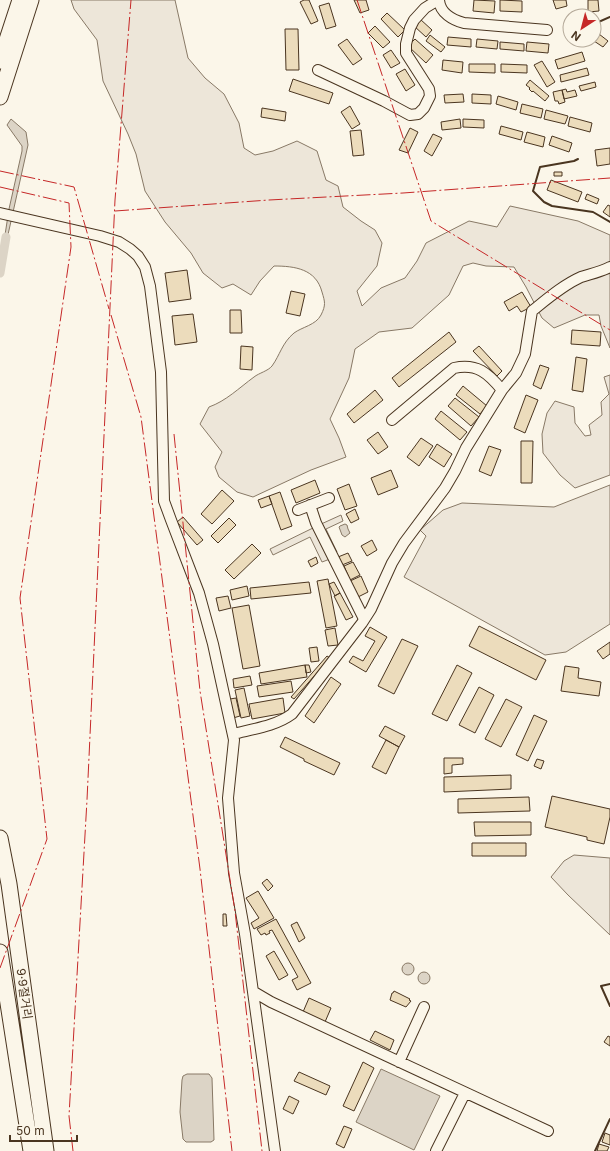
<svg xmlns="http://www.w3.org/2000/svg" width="610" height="1151" font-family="Inter,'Noto Sans KR',sans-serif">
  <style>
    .green { fill: #ede6d9; stroke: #887966 }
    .water { fill: #dcd4c6; stroke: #887966 }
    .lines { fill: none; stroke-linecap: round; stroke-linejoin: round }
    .canal { stroke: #dcd4c6; stroke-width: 9 }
    .building { fill: #ecdcbc; stroke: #4a3520 }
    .minor-casing { stroke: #4a3520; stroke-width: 12 }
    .highway-casing { stroke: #4a3520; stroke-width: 17 }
    .minor { stroke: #fbf6e9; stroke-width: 10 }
    .highway { stroke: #fbf6e9; stroke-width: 15 }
    .wall { stroke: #4a3520; stroke-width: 2 }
    .power { stroke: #c62828; stroke-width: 1; stroke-dasharray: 14 3 2 3; stroke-linecap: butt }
    .labels { text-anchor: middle; stroke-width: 3; stroke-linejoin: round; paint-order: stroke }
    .street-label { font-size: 12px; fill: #4a3520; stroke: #fbf6e9 }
  </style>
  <rect width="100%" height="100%" fill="#fbf6e9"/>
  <path class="green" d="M71,0H175L188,58L205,78L224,94L239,123L244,148L255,155L273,151L297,141L317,151L326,180L338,186L343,207L361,221L375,230L382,243L377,266L357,291L362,306L381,288L405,278L417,261L426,243L469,221L497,227L510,206L578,221L610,235V348L601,326L599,315H585L554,328L542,318L526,287L514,267L486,266L473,263L463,266L449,295L412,328L379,332L355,349L349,378L330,419L339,438L346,457L311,470L253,497L237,492L219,477L215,467L222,452L200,424L209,407C226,401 239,388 254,377C259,373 268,371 272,366C280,355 282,343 294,333C302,327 316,325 321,315C326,305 325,302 322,292C316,269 295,266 274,266L260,281L251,295L233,284L222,288L203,273L191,253L165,222L145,191L136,154L128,134L103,81L97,40L74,9Z
    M610,375V475L575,488L560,475L543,453L542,434L547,413L555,401L574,407L575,423L585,436L591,435L589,425L602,415L601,402L609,394L604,377Z
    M610,485V624L566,652L545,655L404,577L426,536L420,530L443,510L462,503L554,507Z
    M341,515L343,521L326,529L337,552L332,554L319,525Z
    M315,527L330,559L322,562L310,537L273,555L270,549Z
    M574,855L610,858V935L568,895L551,877L564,861Z"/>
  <path class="water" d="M11,119L26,132L28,145L5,248H3L9,209L22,151V146L7,125Z
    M345,524L347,525L348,529L350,533L345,537L342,535L339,527L340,526Z
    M402 969a6 6 0 1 1 12 0a6 6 0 1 1-12 0Z
    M418 978a6 6 0 1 1 12 0a6 6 0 1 1-12 0Z
    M381,1069L440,1096L414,1150L356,1122Z
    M187,1074H209L212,1078L214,1140L211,1142H186L183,1139L180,1112L182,1080L183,1076Z"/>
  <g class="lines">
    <path class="canal" d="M0,273L6,237"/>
  </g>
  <path class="building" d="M304,0H309L318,21L311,24L300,2Z
    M354,0H366L369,10L360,13Z
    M474,0L495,1L494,13L473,11Z
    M500,0L522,1V12L500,11Z
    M553,0H566L567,6L556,9Z
    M588,0H598L599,11L588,12Z
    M329,3L336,26L326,29L319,6Z
    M387,13L405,30L398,37L381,19Z
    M420,19L432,30L426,37L414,26Z
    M375,26L390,42L383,48L368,33Z
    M285,29H298L299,70H286Z
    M599,34L608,41L603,47L594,41Z
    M430,35L445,47L441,52L426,41Z
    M448,37L471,39V47L447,45Z
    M347,39L362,59L353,65L338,45Z
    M415,39L433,55L426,63L408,46Z
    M477,39L498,41L497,49L476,47Z
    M500,42L524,44V51L500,49Z
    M527,42L549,44L548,53L526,51Z
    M391,50L400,63L391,68L383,55Z
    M582,52L585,61L558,69L555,60Z
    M443,60L463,62L462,73L442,70Z
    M542,61L555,82L547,87L534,65Z
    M469,64H495V73L469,72Z
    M501,64L527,65V73L501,72Z
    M587,68L589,75L561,82L560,75Z
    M405,69L415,85L406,91L396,74Z
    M293,79L333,93L329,104L289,91Z
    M530,80L549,96L545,101L533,91L532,92L529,89L530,88L526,85Z
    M595,82L596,87L581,91L579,86Z
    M566,89L567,92L575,90L577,96L564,99L562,90Z
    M562,90L565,102L559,104L558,101H555L553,92Z
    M463,94L464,102L445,103L444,95Z
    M472,94L491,95V104L472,103Z
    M498,96L518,102L516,110L496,104Z
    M522,104L543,109L541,118L520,113Z
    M350,106L360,124L352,129L341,112Z
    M262,108L286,112L285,121L261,117Z
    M546,110L568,116L565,124L544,119Z
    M570,117L592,123L590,132L568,126Z
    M460,119L461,128L442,130L441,122Z
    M463,119L484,120V128L463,127Z
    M501,126L523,132L521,140L499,134Z
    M410,128L418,132L408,153L399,150Z
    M361,130L364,155L353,156L350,131Z
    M527,132L545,137L543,147L524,142Z
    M433,134L442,138L432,156L424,151Z
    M552,136L572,143L569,152L549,145Z
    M610,148V164L597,166L595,150Z
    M554,172H562V176H554Z
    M551,180L582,192L578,202L547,190Z
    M587,194L599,199L597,204L585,199Z
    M608,205L610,206V217L603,212Z
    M187,270L191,299L169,302L165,273Z
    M291,291L305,294L300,316L286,313Z
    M522,292L531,307L521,312L517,306L509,311L504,302Z
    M230,310H241L242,333H230Z
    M193,314L197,342L175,345L172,316Z
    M572,330L601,332L600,346L571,344Z
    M449,332L456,342L399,387L392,378Z
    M241,346L253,347L252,370L240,369Z
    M479,346L502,371L497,376L473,351Z
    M576,357L587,359L583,392L572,390Z
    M540,365L549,368L541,389L533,385Z
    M463,386L487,406L480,414L456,395Z
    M375,390L383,400L354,423L347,414Z
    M526,395L538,400L525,433L514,428Z
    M455,398L479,417L471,426L448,406Z
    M441,411L467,432L460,440L435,419Z
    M378,432L388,447L378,454L367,440Z
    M421,438L433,446L419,466L407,457Z
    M521,441H533L532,483H521Z
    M437,444L452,454L444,467L429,457Z
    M489,446L501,450L491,476L479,471Z
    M391,470L398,487L378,495L371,478Z
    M315,480L320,493L296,503L291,490Z
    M349,484L357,506L345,510L337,489Z
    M222,490L234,501L212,524L201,514Z
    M280,492L292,526L281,530L269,496Z
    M269,496L272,504L261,508L258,500Z
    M355,509L359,519L351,523L346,514Z
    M183,517L203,540L197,545L177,522Z
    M229,518L236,525L218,543L211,536Z
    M372,540L377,550L367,556L361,546Z
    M252,544L261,553L234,579L225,570Z
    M348,553L352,561L342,565L338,557Z
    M316,557L318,563L311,567L308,561Z
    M353,562L360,575L350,580L344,566Z
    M361,576L368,592L358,597L350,581Z
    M328,579L337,626L326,628L317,581Z
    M309,582L311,593L251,599L250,588Z
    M334,582L340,593L335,596L329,584Z
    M247,586L249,596L232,600L230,590Z
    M340,593L353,617L346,620L334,596Z
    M228,596L231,608L219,611L216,598Z
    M249,605L260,666L243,669L232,608Z
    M479,626L546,660L536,680L469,646Z
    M370,627L387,637L366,672L349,662L353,656L363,661L375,641L365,636Z
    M335,628L338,645L328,646L325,630Z
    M402,639L418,646L394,694L378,686Z
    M610,642V654L603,659L597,651Z
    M317,647L319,661L311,662L309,648Z
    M327,656L330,658L294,699L291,697Z
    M305,665H309L311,672L306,673Z
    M305,665L307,677L261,684L259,673Z
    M457,665L472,673L447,721L432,714Z
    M565,666L579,668L578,678L601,682L599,696L561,691Z
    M250,676L252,685L234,688L233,679Z
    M331,677L341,684L314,723L305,716Z
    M291,681L293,692L259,697L257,686Z
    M479,687L494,695L475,733L459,725Z
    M244,688L250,716L241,718L235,690Z
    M236,698L240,716L233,718L230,699Z
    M283,698L285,713L252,719L249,704Z
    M506,699L522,707L501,747L485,739Z
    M534,715L547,721L528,761L516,755Z
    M385,726L405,736L399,747L379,736Z
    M285,737L340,763L334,775L304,761V759L280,747Z
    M386,740L399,747L386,774L372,767Z
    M444,758H463V764L452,765V773L444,774Z
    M537,759L544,761L541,769L534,766Z
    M511,775V789L444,792V777Z
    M552,796L610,809V817L604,844L587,840V837L545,827Z
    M529,797L530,811L458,813V799Z
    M474,822H531V835L475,836Z
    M472,843H526V856H472Z
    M267,879L273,886L268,891L262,883Z
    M258,891L274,918L254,929L251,923L259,918L246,898Z
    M223,914H226L227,926H223Z
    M276,919L311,983L297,990L292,980L298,977L272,930L269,931L270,933L266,935L265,933L261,935L257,929Z
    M297,922L305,938L299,942L291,925Z
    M274,951L288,975L279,980L266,956Z
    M394,991L410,999L409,1000L411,1001L406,1007L390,1000L392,993H393Z
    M309,998L331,1008L325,1022L303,1012Z
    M375,1031L394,1040L390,1050L370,1040Z
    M608,1036L610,1037V1046L604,1042Z
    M363,1062L374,1068L354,1111L343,1106Z
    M299,1072L330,1086L326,1095L294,1081Z
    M289,1096L299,1101L293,1114L283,1109Z
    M344,1126L352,1129L344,1148L336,1144Z
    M605,1133L610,1135V1145L602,1142Z
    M599,1144L609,1147L607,1151H597Z"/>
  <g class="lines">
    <g class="minor-casing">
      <path id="minor" d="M439,0C440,13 453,20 464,23L547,30
        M318,70L384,101L410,115L418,114L424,108L430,96L429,89L406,53V44L410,28L414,20L425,8L438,0
        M0,213L100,236L119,242L130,249L138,256L145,267L150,286L161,372L164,501L171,520L199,593L213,644L234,740L228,798L234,873L245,934L275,1151
        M392,420L454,368C477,363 488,373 502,390
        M310,505L316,523L364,619
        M298,510L329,498
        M233,734C253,729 276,726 292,714L362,623L371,609L392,563L404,543L445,488L455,471L466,448L502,390L516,373L525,354L532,311C547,299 563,285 581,277C590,274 600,272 610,267
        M254,992L271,1002L548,1131
        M399,1062L424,1007
        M436,1151L465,1093"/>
    </g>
    <g class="highway-casing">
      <path id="highway" d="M0,61L20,0
        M0,97L31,0
        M0,838L9,884L46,1151
        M0,952L31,1151"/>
    </g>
    <use href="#minor" class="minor"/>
    <use href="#highway" class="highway"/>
    <path class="wall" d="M594,24L610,17
      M581,45L582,40
      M578,159L574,161L540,167L533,191L544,202L552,206L593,212L610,222
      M610,984L601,986L610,1006
      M595,1151L610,1119"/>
    <path class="power" d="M357,0L431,221L610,330
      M0,171L74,187L109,309
      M0,187L69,203L71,247L20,598L47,839L0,968
      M115,211L269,200L403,193L610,178
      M111,315L141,417L200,869L232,1151
      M174,434L200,691L235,911L262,1151
      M73,1151L69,1116L87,800L115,200L131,0"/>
  </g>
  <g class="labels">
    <g class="street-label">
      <text transform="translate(24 994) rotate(82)" y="4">9·9절거리</text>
    </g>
  </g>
  <g transform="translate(582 28) rotate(216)"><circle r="19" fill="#fbf6e9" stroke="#b4a999"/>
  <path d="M0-3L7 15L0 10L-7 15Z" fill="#c62828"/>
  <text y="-6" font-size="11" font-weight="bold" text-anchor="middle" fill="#4a3520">N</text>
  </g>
  <path d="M10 1135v6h67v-6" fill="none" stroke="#4a3520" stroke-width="2"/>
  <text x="16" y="1135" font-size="12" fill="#4a3520" stroke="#fbf6e9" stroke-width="3" paint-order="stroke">50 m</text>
</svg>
